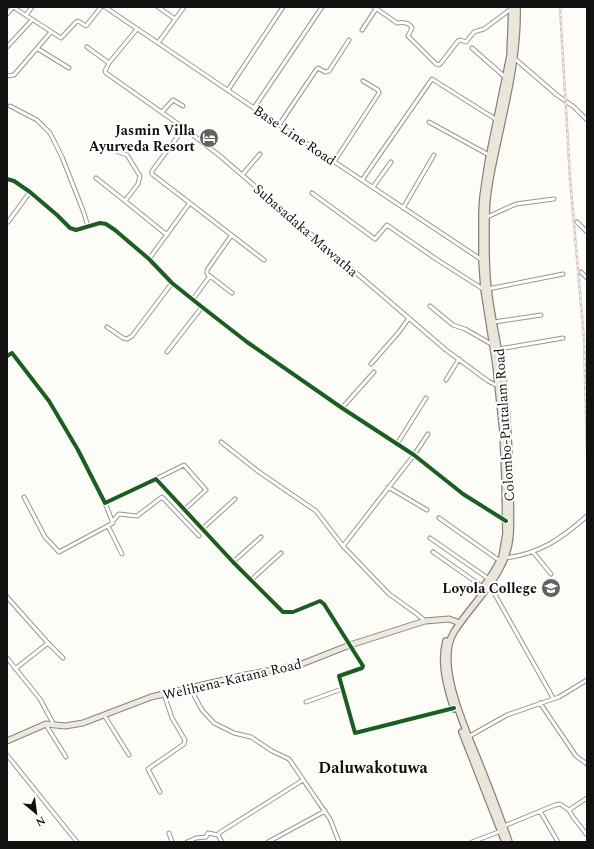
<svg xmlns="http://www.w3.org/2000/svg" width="594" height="849" font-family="Spectral,serif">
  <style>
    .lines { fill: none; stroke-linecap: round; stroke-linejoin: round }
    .minor-casing { stroke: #979795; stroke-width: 5 }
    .primary-casing { stroke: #858482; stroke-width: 7 }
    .trunk-casing { stroke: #858482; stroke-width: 8 }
    .minor { stroke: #fffffe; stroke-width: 3 }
    .primary { stroke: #ede9dc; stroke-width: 5 }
    .trunk { stroke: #ece5da; stroke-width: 5.5 }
    .rail-casing { stroke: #d9c6c7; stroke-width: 2.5 }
    .rail { stroke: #fff; stroke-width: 1; stroke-dasharray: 3; stroke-linecap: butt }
    .cycleway-casing { stroke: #fff; stroke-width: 6 }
    .cycleway { stroke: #1b5e20; stroke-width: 4 }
    .labels { text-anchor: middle; stroke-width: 4; stroke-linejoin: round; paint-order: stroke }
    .poi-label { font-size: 14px; font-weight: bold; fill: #111; stroke: #fff; text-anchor: end }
    .street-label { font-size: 14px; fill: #111; stroke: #fff }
    .quarter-label { font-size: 16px; font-weight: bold; fill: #111; stroke: #fff }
  </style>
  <rect width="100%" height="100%" fill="#fdfcf7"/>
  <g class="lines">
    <g class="minor-casing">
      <path id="minor" d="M13,7L61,38L76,22L78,21L86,26L101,7
        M105,7L279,125L482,260
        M158,7L175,19
        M374,7L397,23C403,22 409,22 412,28L408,36L436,64L439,65L441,63L458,41L460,40L466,42L474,32L477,31L484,29L512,8
        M7,14L13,7
        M26,15L32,7
        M137,29L109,63L105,71L106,73L184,128L220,156L446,350L488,381L498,386
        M362,30L376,9
        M158,43L184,7
        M7,47L32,20
        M87,47L109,63
        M472,48L505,77
        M38,49L69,68
        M514,58L557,95L574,107L587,120
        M7,76L14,75L51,32
        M228,90L283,7
        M10,106L37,120L50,133L62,157L84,213L88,227
        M254,108L322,7
        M162,112L173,100L183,106
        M429,122L489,155
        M279,125L316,70L318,68L325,72L329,71L349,40
        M184,128L152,171V174L264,260
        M100,145L127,155L140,176L138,184L125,201L167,235
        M334,162L379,93L378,90L363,81
        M242,175L260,154
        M96,178L125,201
        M7,179L14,181L30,192L57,215L70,228L76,230L100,223L106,224L115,230L149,259L172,283L202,307L247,342L342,408L414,455L463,494L505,521
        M362,180L432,79L497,120
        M373,187L391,162
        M312,193L375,239L387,225L436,259L483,289
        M403,208L434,155
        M487,217L516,204L554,199
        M8,222L30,192
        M577,222L587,232
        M149,259L189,204
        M581,272L587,278
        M210,276L232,293
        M488,289L563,274
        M193,299L210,276L207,274V270L231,236
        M430,306L453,325L465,329L493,345
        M494,322L541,315
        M107,327L123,338L127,339L132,336L172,283
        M499,349L563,338
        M167,352L202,307
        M7,356L12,353L49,401L78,450L105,503L156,479L233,562L283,612H293L320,601L324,604L363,666L362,668L339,676L355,733L454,708
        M371,364L399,332L409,318
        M446,380L459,359
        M342,408L374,372
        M221,442L259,472L316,511L343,546L389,594L417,614L425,621
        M397,444L426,398
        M156,479L184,465L206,490L184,510
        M388,487L427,510
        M24,497L45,537L59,552L113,523L105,503
        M439,518L500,561
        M112,522L119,514L137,516L162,497L199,536
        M108,526L122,554
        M202,529L235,499
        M430,538L489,579
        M343,546L414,455L428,434
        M433,552L483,587
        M533,552L551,574
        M505,558C540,554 562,538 587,516
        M233,562L261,537
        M251,580L281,553
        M488,588L493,591L553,698
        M7,597L48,643L63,658
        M7,658L40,699L54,725
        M15,669L48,643
        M190,688L202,710L214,723L234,733L251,737L272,751L289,759L330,819L339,842
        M306,702L342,689
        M540,703L576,756L587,764
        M104,715L129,755
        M46,725L66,757
        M468,737L507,715L559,697L587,680
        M7,755L77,842
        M160,792L148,769L184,744L185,740L172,718L164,694
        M569,810L573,817L587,835
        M540,811L558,842
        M504,826L555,805L560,804L569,810L587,798
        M169,833L172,842
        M187,842L196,838L206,837L208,833L218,835
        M222,842L218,835L219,833L303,780
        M268,842L325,811
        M472,842L501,831"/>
    </g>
    <g class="primary-casing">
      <path id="primary" d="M7,741L46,724L65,726L83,723L151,697L245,675L299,665L350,645L425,621L449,619L460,623"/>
    </g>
    <g class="trunk-casing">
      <path id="trunk" d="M479,593L493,573L502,557L506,534L505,478L503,432L496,365L484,289L482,261V212L483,197L488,163L510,56L512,7
        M446,641C440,663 447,688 454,709
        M462,732L505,842
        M509,842C500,816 490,790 480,765C467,732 434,664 454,632C474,600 507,575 510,535C511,518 510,500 510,483C509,448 507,413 503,378C499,348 491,318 488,288C485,265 486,241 486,218C486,195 491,172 496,149C506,102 518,55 517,7"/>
    </g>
    <use href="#minor" class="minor"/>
    <use href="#primary" class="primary"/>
    <use href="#trunk" class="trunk"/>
    <g class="rail-casing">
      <path id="rail" d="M560,7L570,178L584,339L587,454"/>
    </g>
    <use href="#rail" class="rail"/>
    <g class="cycleway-casing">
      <path id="cycleway" d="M7,179L14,181L30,192L57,215L70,228L76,230L100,223L106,224L115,230L149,259L172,283L202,307L247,342L342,408L414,455L463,494L506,521
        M7,356L12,353L49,401L78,450L105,503L156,479L233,562L283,612H293L320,601L324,604L363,666L362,668L339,676L355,733L454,708"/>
    </g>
    <use href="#cycleway" class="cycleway"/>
  </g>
  <defs>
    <g id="hotel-disc" transform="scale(1)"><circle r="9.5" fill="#646362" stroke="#fff"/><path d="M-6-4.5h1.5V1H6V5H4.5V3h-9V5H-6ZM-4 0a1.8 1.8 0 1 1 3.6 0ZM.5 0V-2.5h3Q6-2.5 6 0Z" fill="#fff"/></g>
    <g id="school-disc" transform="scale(1)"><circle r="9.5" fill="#646362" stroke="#fff"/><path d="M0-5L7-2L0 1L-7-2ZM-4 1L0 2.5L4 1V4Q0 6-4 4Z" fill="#fff"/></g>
  </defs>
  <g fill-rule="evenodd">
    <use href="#hotel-disc" x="209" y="138"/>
    <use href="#school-disc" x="551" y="588"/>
  </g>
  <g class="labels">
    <g class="poi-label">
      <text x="195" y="135">Jasmin Villa<tspan x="195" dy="16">Ayurveda Resort</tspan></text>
      <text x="537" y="593">Loyola College</text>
    </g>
    <g class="street-label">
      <text transform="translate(295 135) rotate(34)" y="5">Base Line Road</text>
      <text transform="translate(306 230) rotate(41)" y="5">Subasadaka Mawatha</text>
      <text transform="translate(504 425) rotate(-94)" y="5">Colombo-Puttalam Road</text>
      <text transform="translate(232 679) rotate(-13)" y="5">Welihena-Katana Road</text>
    </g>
    <g class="quarter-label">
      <text x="373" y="773">Daluwakotuwa</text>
    </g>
  </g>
  <rect width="594" height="849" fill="none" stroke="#111111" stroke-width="16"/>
  <g transform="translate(36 813) rotate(151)" stroke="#ffffff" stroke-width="3" paint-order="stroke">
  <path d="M0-3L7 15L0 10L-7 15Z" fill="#111111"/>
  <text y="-6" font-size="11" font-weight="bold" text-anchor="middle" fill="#111111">N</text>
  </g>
</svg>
